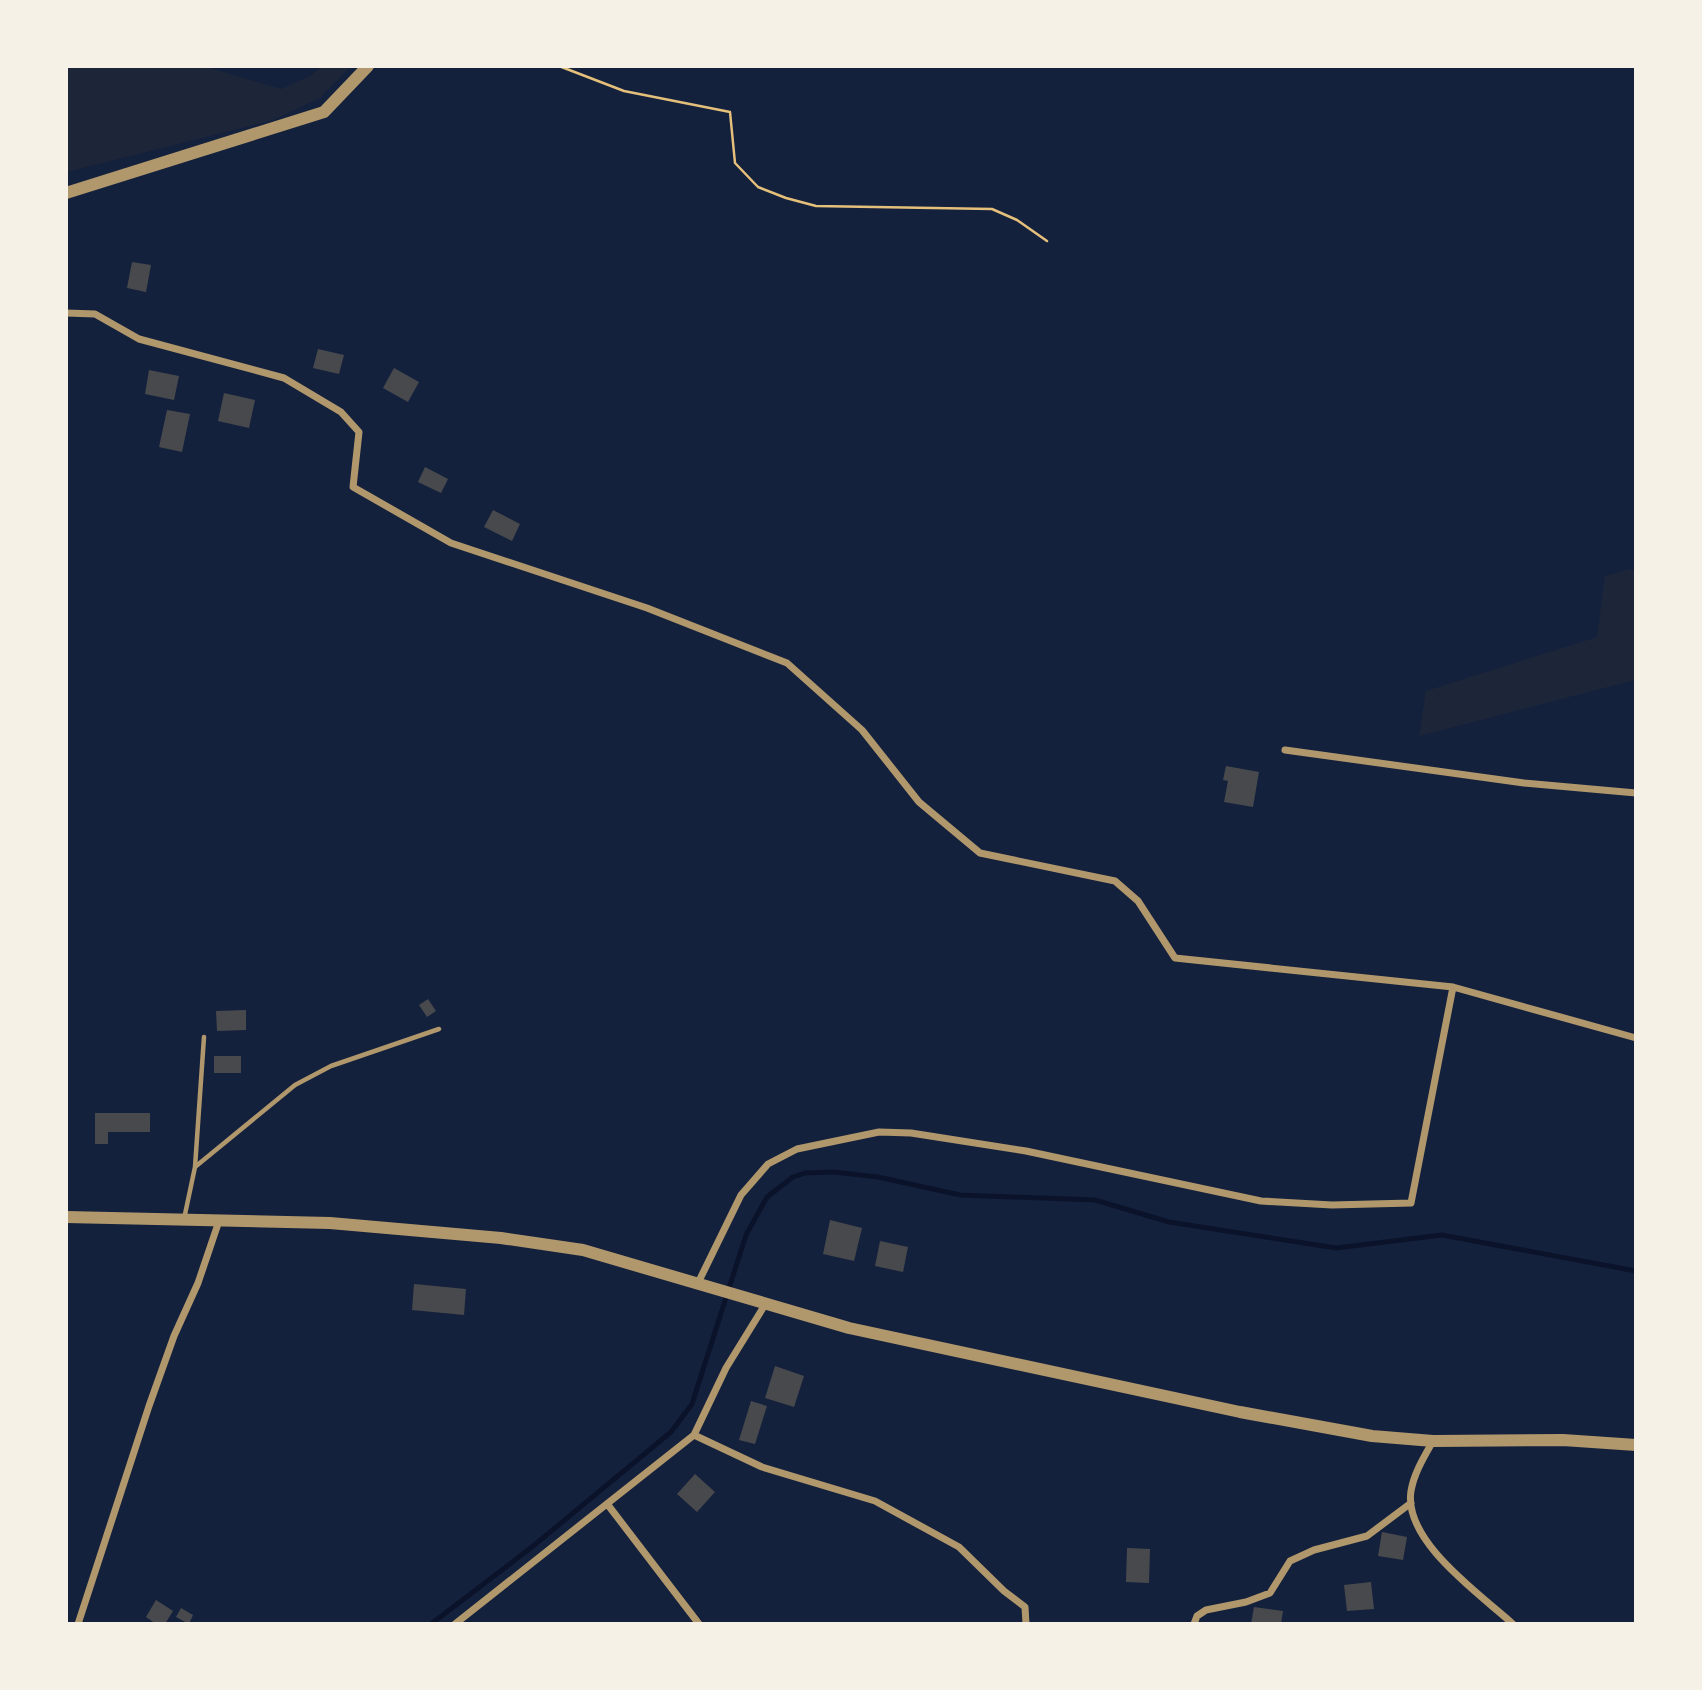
<svg xmlns="http://www.w3.org/2000/svg" width="1702" height="1690" font-family="'DM Sans',sans-serif">
  <style>
    .green { fill: #1d2539 }
    .lines { fill: none; stroke-linecap: round; stroke-linejoin: round }
    .stream { stroke: #0b132b; stroke-width: 5 }
    .building { fill: #48494c }
    .path { stroke: #e5c07b; stroke-width: 2.5 }
    .service { stroke: #b1986c; stroke-width: 4.5 }
    .minor { stroke: #b1986c; stroke-width: 7 }
    .tertiary { stroke: #b1986c; stroke-width: 12 }
  </style>
  <rect width="100%" height="100%" fill="#14213d"/>
  <path class="green" d="M66,67H206L281,89L310,76L321,67H350L320,98L273,120L67,172Z
    M1630,569L1635,570V680L1419,736L1426,691L1597,637L1605,576Z"/>
  <g class="lines">
    <path class="stream" d="M431,1624L532,1547L671,1432L692,1404L746,1235L767,1197L793,1177L805,1173L833,1172L878,1177L960,1195L1095,1200L1169,1222L1336,1248L1442,1235L1636,1271"/>
  </g>
  <path class="building" d="M132,262L151,265L146,292L127,288Z
    M318,349L344,355L339,374L313,368Z
    M394,368L419,382L408,402L383,388Z
    M149,370L179,376L174,400L145,394Z
    M224,393L255,400L249,428L218,421Z
    M167,410L190,414L182,452L159,447Z
    M425,467L448,479L441,493L418,482Z
    M493,510L520,524L512,541L484,527Z
    M1226,766L1259,772L1253,807L1224,802L1228,781L1223,780Z
    M428,999L436,1011L427,1017L419,1005Z
    M246,1010V1030L217,1031L216,1011Z
    M214,1056H241V1073H214Z
    M95,1113H150V1132H108V1144H95Z
    M830,1220L862,1228L854,1261L823,1254Z
    M880,1241L908,1247L903,1272L875,1266Z
    M414,1284L466,1289L464,1315L412,1310Z
    M775,1366L804,1376L794,1407L765,1398Z
    M751,1401L767,1406L755,1444L739,1440Z
    M695,1474L715,1492L697,1512L677,1494Z
    M1382,1532L1407,1537L1403,1560L1378,1556Z
    M1127,1548L1150,1549L1149,1583L1126,1582Z
    M1371,1582L1374,1609L1347,1611L1344,1585Z
    M156,1600L173,1611L165,1624H156L146,1617Z
    M1254,1607L1283,1611L1281,1624H1251Z
    M181,1608L193,1615L189,1624L176,1617Z"/>
  <g class="lines">
    <path class="path" d="M559,66L624,91L730,112L735,163L758,187L786,198L816,206L992,209L1017,220L1047,241"/>
    <path class="service" d="M195,1167L295,1085L331,1066L439,1029
      M184,1219L195,1167L204,1037"/>
    <path class="minor" d="M66,313L95,314L139,339L284,378L341,412L359,432L353,487L451,543L647,608L787,663L862,730L919,802L980,853L1115,881L1138,901L1175,958L1453,987L1636,1038
      M1285,750L1524,783L1636,793
      M698,1283L741,1195L768,1164L797,1149L879,1132L911,1133L1026,1151L1261,1201L1332,1205L1411,1203L1453,987
      M694,1435L762,1467L875,1501L959,1547L1004,1591L1025,1607L1026,1624
      M1433,1441C1424,1457 1414,1473 1411,1491C1403,1541 1480,1594 1513,1624
      M608,1505L699,1624
      M78,1624L149,1406L174,1336L198,1283L219,1221
      M455,1624L694,1435L726,1368L766,1303
      M1194,1624L1197,1616L1206,1610L1246,1602L1270,1593L1290,1561L1314,1550L1367,1536L1411,1503"/>
    <path class="tertiary" d="M66,193L324,112L368,66
      M66,1217L330,1223L501,1238L583,1250L849,1328L1240,1412L1372,1436L1433,1441L1563,1440L1636,1445"/>
  </g>
  <rect width="1702" height="1690" fill="none" stroke="#f6f1e7" stroke-width="136"/>
</svg>
